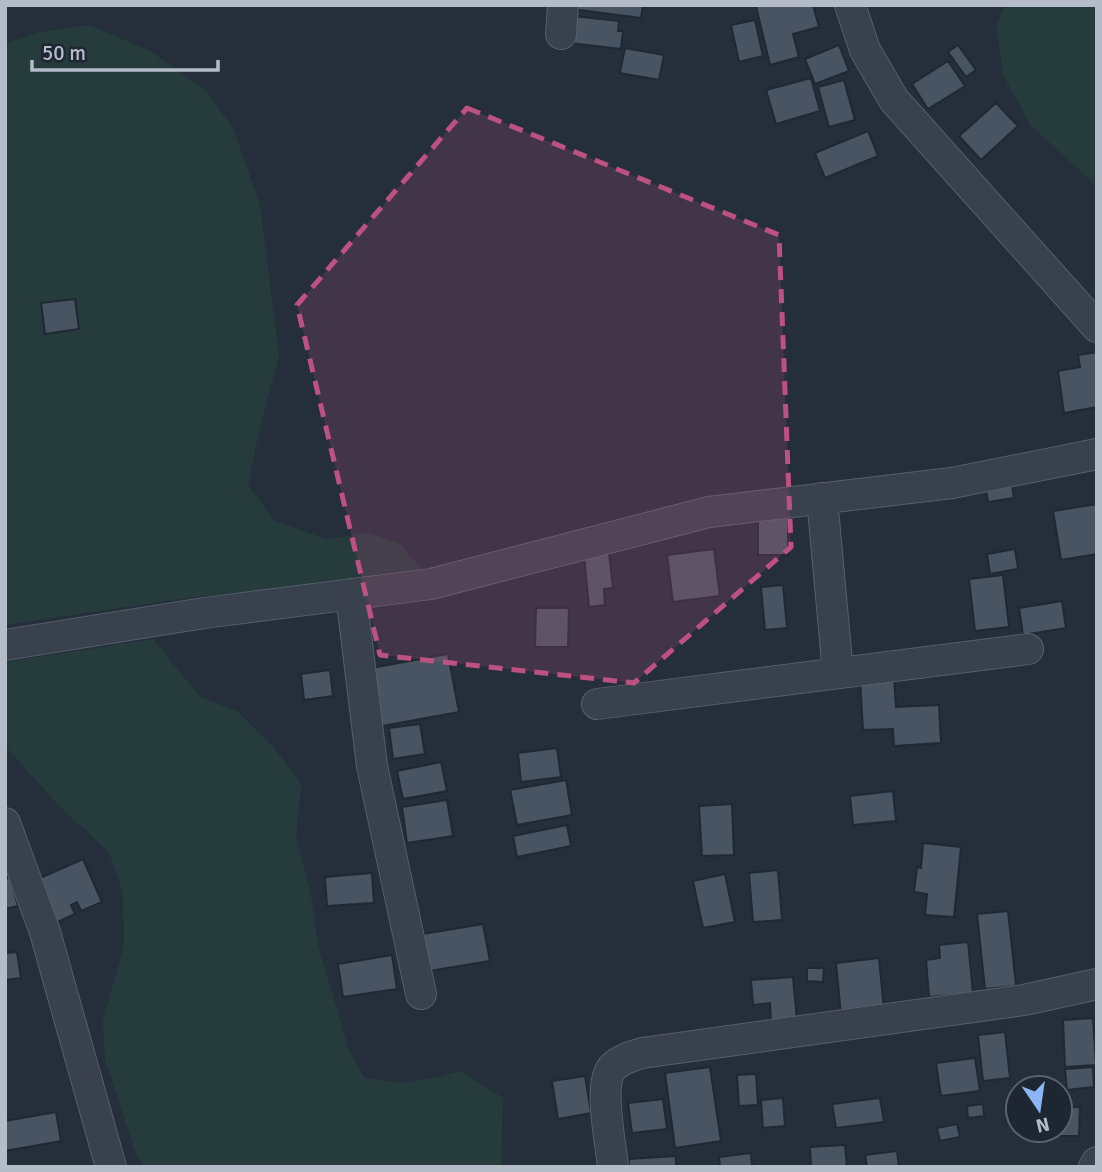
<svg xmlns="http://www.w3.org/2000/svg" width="1102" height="1172" font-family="Signika,sans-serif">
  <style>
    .green { fill: #263b3c }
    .building { fill: #485462; stroke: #1f2833; stroke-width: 2 }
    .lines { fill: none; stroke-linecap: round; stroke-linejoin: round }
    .minor-casing { stroke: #565f6a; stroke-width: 32 }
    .minor { stroke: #38414c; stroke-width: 30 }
    .marked { fill: #bd5181; fill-opacity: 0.2; stroke: #bd5181; stroke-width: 5; stroke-dasharray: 14 9; stroke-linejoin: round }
  </style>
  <rect width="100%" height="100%" fill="#242f3b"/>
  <path class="green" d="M1006,5H1097V186L1031,126L1003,75L996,25Z
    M90,25L150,51L205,90L233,128L260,205L279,356L260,427L248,485L275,521L326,539L370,533L400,544L427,574L195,597L5,625V44L40,32Z
    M153,639L200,697L237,711L272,745L301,784L296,838L311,895L318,945L349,1050L364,1077C403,1086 423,1081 461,1071L503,1098L501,1167H143L135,1151L105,1059L103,1021L124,945L123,893L109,852L58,805L5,746V662Z"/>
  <path class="building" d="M572,5H643L641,18L572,9Z
    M760,5H813L819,27L793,34L799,57L770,65L756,6Z
    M573,16L619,21L618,31H623L621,49L570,43Z
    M755,20L763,56L739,62L731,25Z
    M839,45L849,71L815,84L805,59Z
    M958,45L976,70L966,77L948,52Z
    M625,48L664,55L659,80L620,73Z
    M948,61L965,86L928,109L912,84Z
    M811,78L820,111L776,124L766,90Z
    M844,80L855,120L829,127L818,87Z
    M996,103L1018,126L981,160L959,136Z
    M868,131L878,156L825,178L815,153Z
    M75,299L79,329L45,334L41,303Z
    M1097,352V407L1064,413L1058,371L1080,367L1078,355Z
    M1011,479L1014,498L988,502L985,483Z
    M1097,504V554L1061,560L1053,511Z
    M758,514H788V555H758Z
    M714,549L720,596L673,602L667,555Z
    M1015,549L1018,569L990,574L987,554Z
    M609,553L613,588L604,589L605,605L589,607L584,556Z
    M1003,575L1009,627L975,631L969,579Z
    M783,585L787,628L765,630L761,587Z
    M1062,601L1066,628L1023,635L1019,608Z
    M536,608H569L568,647H535Z
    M448,654L459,712L377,727L366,669Z
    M330,670L333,696L304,700L301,674Z
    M894,676L896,707L939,705L941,743L894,746L893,729L863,730L860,678Z
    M420,724L425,754L393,759L389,728Z
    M557,748L561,777L521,782L518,753Z
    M441,762L447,791L403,799L397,771Z
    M566,780L572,815L517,825L510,790Z
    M893,791L896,821L853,825L850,796Z
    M447,800L453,836L407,843L402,807Z
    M732,804L734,855L702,856L699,806Z
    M567,825L571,846L517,857L513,836Z
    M923,843L961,847L954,917L925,915L927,894L914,892L917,867L921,868Z
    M83,859L102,902L81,911L77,902L71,905L75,914L49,926L29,883Z
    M778,870L782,920L753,922L749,873Z
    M372,873L374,903L327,906L325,877Z
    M725,874L735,922L703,928L693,881Z
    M10,878L18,906L5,909V879Z
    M1008,911L1016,986L985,989L977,914Z
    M483,924L490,961L423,972L417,935Z
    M968,942L973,993L929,997L926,960L940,958L939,945Z
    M17,952L21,978L5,980V953Z
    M392,955L397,989L343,997L338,964Z
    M879,958L884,1010L841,1015L836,963Z
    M807,968H824L823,982L807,981Z
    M793,977L797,1021L771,1023L770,1003L753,1005L751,980Z
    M1093,1018L1096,1065L1065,1067L1063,1020Z
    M1005,1032L1010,1078L983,1081L978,1035Z
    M975,1058L980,1091L941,1096L936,1063Z
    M710,1067L721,1141L675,1148L665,1073Z
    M1093,1067L1094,1087L1067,1090L1065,1069Z
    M756,1074L758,1105L739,1106L737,1075Z
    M585,1076L591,1113L558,1119L552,1081Z
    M783,1098L785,1126L763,1128L761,1100Z
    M880,1098L884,1122L836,1128L832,1104Z
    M663,1099L667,1129L632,1133L628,1103Z
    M983,1104L984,1116L968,1118L967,1106Z
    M1060,1107H1080L1079,1136H1044V1130H1060Z
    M56,1112L61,1141L5,1151V1121Z
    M957,1124L960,1137L940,1141L937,1128Z
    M845,1145L847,1167H811L810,1147Z
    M897,1151L899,1167H867L865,1155Z
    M751,1153L752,1167H720L719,1157Z
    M676,1156V1167H629V1159Z"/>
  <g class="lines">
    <g class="minor-casing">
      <path id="minor" d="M850,5L865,50L894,100L1097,327
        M561,34L563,5
        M822,498L838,673
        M351,594L372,766L421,994
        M5,645L204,613L431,584L709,512L952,483L1097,454
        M597,704L1028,649
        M5,823L45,932L111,1167
        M613,1167C611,1144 598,1085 612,1068C619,1060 632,1056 642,1053L1024,1000L1097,984
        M1094,1167L1097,1162"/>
    </g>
    <use href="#minor" class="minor"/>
  </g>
  <path class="marked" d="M467,108L779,235L791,547L634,683L380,655L297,305Z"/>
  <rect width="1102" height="1172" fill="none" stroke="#b3bcc7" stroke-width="14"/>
  <g transform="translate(1039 1109) rotate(167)"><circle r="33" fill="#1d2631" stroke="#59626d" stroke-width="2"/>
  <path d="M0-5L12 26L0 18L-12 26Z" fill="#8bb7f4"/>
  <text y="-10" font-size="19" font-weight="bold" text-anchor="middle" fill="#b3bcc7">N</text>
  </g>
  <path d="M32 60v10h186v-10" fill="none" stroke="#b3bcc7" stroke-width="3.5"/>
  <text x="42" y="60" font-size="21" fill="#b3bcc7" stroke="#1d2631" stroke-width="5" paint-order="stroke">50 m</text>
</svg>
